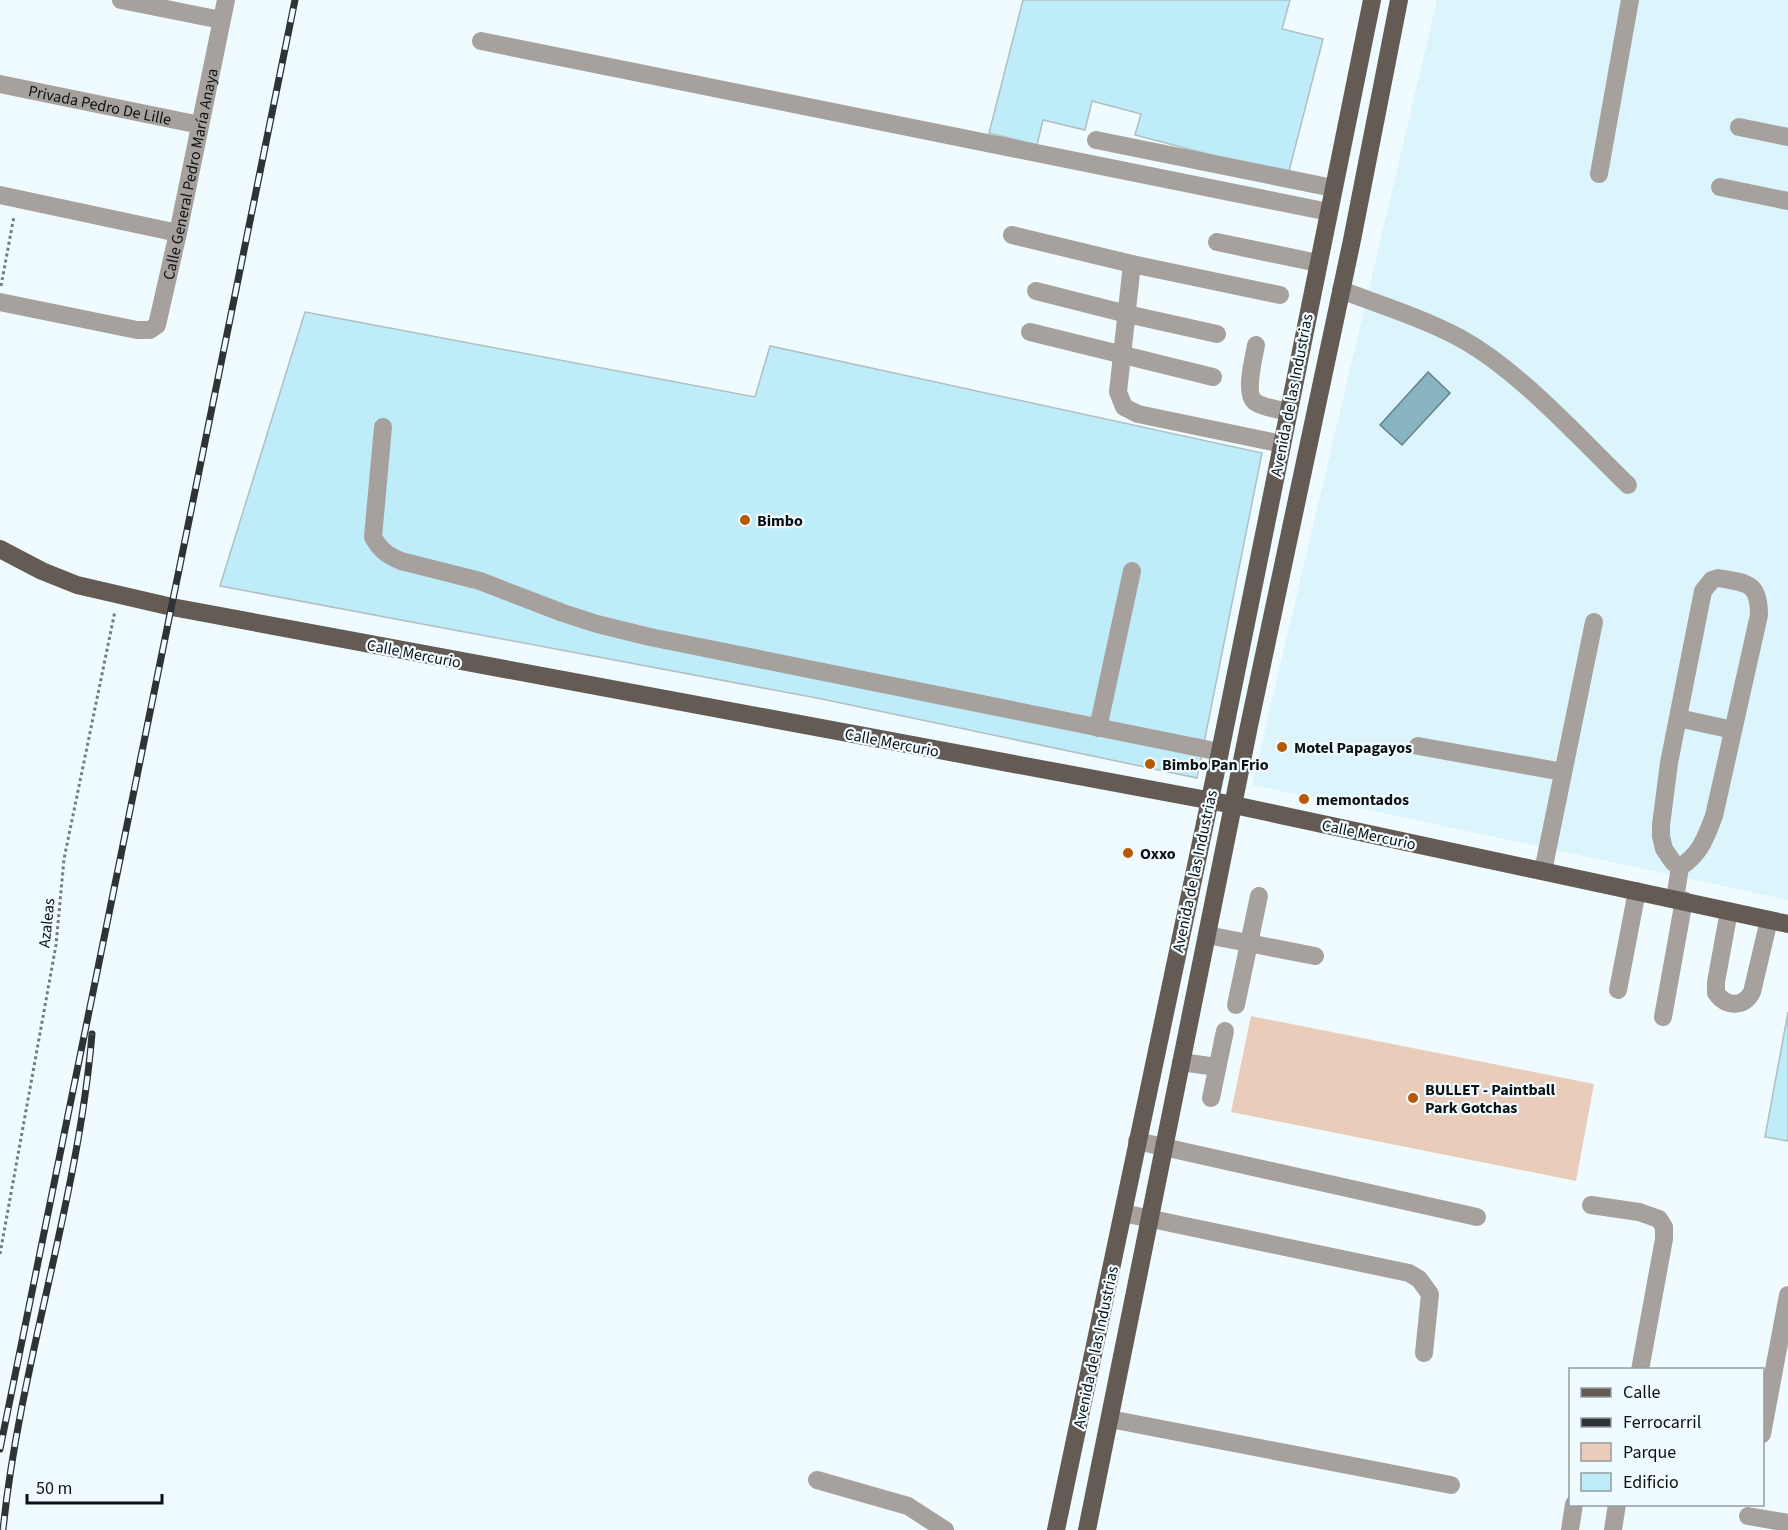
<svg xmlns="http://www.w3.org/2000/svg" width="1788" height="1530" font-family="'Source Sans 3',sans-serif">
  <style>
    .built { fill: #dcf5fc }
    .green { fill: #eaccba }
    .water { fill: #88b3c0; stroke: #63828c; stroke-width: 1.5 }
    .building { fill: #bfecf9; stroke: #b0bfc3; stroke-width: 1.5 }
    .lines { fill: none; stroke-linecap: round; stroke-linejoin: round }
    .path { stroke: #747c7f; stroke-width: 3; stroke-dasharray: 3 3; stroke-linecap: butt }
    .minor { stroke: #a7a19e; stroke-width: 18 }
    .major { stroke: #645b55; stroke-width: 18 }
    .rail-casing { stroke: #2e3436; stroke-width: 7 }
    .rail { stroke: #effbff; stroke-width: 4.5; stroke-dasharray: 14; stroke-linecap: butt }
    .poi-dot { fill: #b65902; stroke: #effbff; stroke-width: 2 }
    .labels { text-anchor: middle; stroke-width: 4.5; stroke-linejoin: round; paint-order: stroke }
    .street-label { font-size: 16px; fill: #0c1113; stroke: #effbff }
    .poi-label { font-size: 16px; font-weight: bold; fill: #0c1113; stroke: #effbff; text-anchor: start }
  </style>
  <rect width="100%" height="100%" fill="#effbff"/>
  <path class="built" d="M1437,0H1788V900L1252,785Z"/>
  <path class="green" d="M1251,1016L1594,1084L1576,1181L1231,1112Z"/>
  <path class="water" d="M1428,372L1450,393L1402,445L1380,425Z"/>
  <path class="building" d="M1023,0H1290L1282,29L1323,39L1288,175L1135,135L1141,114L1092,101L1085,130L1043,120L1037,145L989,133Z
    M305,312L755,397L770,346L1262,453L1197,778L822,699L220,586Z
    M1788,1012V1141L1765,1137Z"/>
  <g class="lines">
    <path class="path" d="M1,286L14,216
      M0,1254L56,945L64,859L115,611"/>
    <g class="minor">
      <path d="M121,0L221,20"/>
      <path d="M481,41L1329,212"/>
      <path id="s1" d="M0,84L200,125"/>
      <path d="M1739,127L1788,137"/>
      <path d="M1096,140L1333,188"/>
      <path d="M1599,174L1630,0"/>
      <path d="M1720,187L1788,201"/>
      <path d="M0,195L178,233"/>
      <path d="M1012,235L1132,264L1118,392L1124,407L1138,414L1282,444"/>
      <path d="M1217,242L1318,263"/>
      <path d="M1132,264L1280,295"/>
      <path d="M1341,290C1381,305 1422,318 1460,338C1520,371 1578,437 1628,485"/>
      <path d="M1036,291L1127,314L1217,334"/>
      <path id="s2" d="M0,302L137,330H150L157,325L178,233L226,0"/>
      <path d="M1030,332L1213,377"/>
      <path d="M1256,345C1254,358 1244,393 1255,402C1264,408 1278,409 1288,412"/>
      <path d="M383,427L373,537C380,550 387,555 401,561L480,581L563,613L597,624L650,637L1220,752"/>
      <path d="M1718,578C1747,583 1759,582 1759,615L1714,816C1706,837 1700,855 1680,867L1673,862L1664,849L1661,836V825L1669,763L1703,591L1712,580Z"/>
      <path d="M1678,718L1733,730"/>
      <path d="M1098,728L1132,571"/>
      <path d="M1418,746L1563,772"/>
      <path d="M1543,871L1594,622"/>
      <path d="M1675,899L1680,867"/>
      <path d="M1729,911L1716,982V993C1727,1008 1744,1007 1752,992L1769,920"/>
      <path d="M1207,935L1315,956"/>
      <path d="M1618,990L1637,891"/>
      <path d="M1236,1005L1259,896"/>
      <path d="M1663,1017L1684,900"/>
      <path d="M1181,1062L1217,1067"/>
      <path d="M1211,1098L1225,1031"/>
      <path d="M1137,1141L1477,1217"/>
      <path d="M1591,1205L1639,1212L1659,1219L1664,1227V1239L1640,1370"/>
      <path d="M1123,1213L1409,1273L1419,1279L1430,1294L1424,1353"/>
      <path d="M1110,1419L1451,1485"/>
      <path d="M1762,1434L1788,1295"/>
      <path d="M817,1480L908,1506L945,1530"/>
      <path d="M1748,1516L1788,1523"/>
      <path d="M1570,1530L1574,1504"/>
      <path d="M1613,1530L1617,1504"/>
    </g>
    <path class="major" d="M0,549L42,571L77,585L172,607L1234,805L1788,924
      M1056,1530L1220,752L1372,0
      M1087,1530L1249,726L1352,240L1399,0"/>
    <g class="rail-casing">
      <path id="rail" d="M0,1449L295,0
        M3,1530C20,1363 78,1202 92,1034"/>
    </g>
    <use href="#rail" class="rail"/>
  </g>
  <g class="poi-dot">
    <circle cx="745" cy="520" r="6"/>
    <circle cx="1282" cy="747" r="6"/>
    <circle cx="1150" cy="764" r="6"/>
    <circle cx="1304" cy="799" r="6"/>
    <circle cx="1128" cy="853" r="6"/>
    <circle cx="1413" cy="1098" r="6"/>
  </g>
  <g class="labels">
    <g class="street-label">
      <text dy="6" stroke="none"><textPath href="#s1" startOffset="102">Privada Pedro De Lille</textPath></text>
      <text dy="6" stroke="none"><textPath href="#s2" startOffset="316">Calle General Pedro María Anaya</textPath></text>
      <text transform="translate(1291 395) rotate(-79)" y="6">Avenida de las Industrias</text>
      <text transform="translate(414 653) rotate(11)" y="6">Calle Mercurio</text>
      <text transform="translate(892 742) rotate(11)" y="6">Calle Mercurio</text>
      <text transform="translate(1369 834) rotate(12)" y="6">Calle Mercurio</text>
      <text transform="translate(1194 871) rotate(-78)" y="6">Avenida de las Industrias</text>
      <text transform="translate(46 923) rotate(-84)" y="6">Azaleas</text>
      <text transform="translate(1095 1347) rotate(-78)" y="6">Avenida de las Industrias</text>
    </g>
    <g class="poi-label">
      <text x="757" y="526">Bimbo</text>
      <text x="1294" y="753">Motel Papagayos</text>
      <text x="1162" y="770">Bimbo Pan Frio</text>
      <text x="1316" y="805">memontados</text>
      <text x="1140" y="859">Oxxo</text>
      <text x="1425" y="1095">BULLET - Paintball<tspan x="1425" dy="18">Park Gotchas</tspan></text>
    </g>
  </g>
  <rect x="1569" y="1368" width="195" height="138" fill="#effbff" stroke="#949da1" stroke-width="1.5"/>
  <rect x="1581" y="1388" width="30" height="9" fill="#645b55" stroke="#949da1" stroke-width="1.5"/>
  <text x="1623" y="1398" font-size="18" fill="#0c1113">Calle</text>
  <rect x="1581" y="1418" width="30" height="9" fill="#2e3436" stroke="#949da1" stroke-width="1.5"/>
  <text x="1623" y="1428" font-size="18" fill="#0c1113">Ferrocarril</text>
  <rect x="1581" y="1443" width="30" height="18" fill="#eaccba" stroke="#949da1" stroke-width="1.5"/>
  <text x="1623" y="1458" font-size="18" fill="#0c1113">Parque</text>
  <rect x="1581" y="1473" width="30" height="18" fill="#bfecf9" stroke="#949da1" stroke-width="1.5"/>
  <text x="1623" y="1488" font-size="18" fill="#0c1113">Edificio</text>
  <path d="M27 1494v9h135v-9" fill="none" stroke="#0c1113" stroke-width="3"/>
  <text x="36" y="1494" font-size="18" fill="#0c1113" stroke="#effbff" stroke-width="4.5" paint-order="stroke">50 m</text>
</svg>
